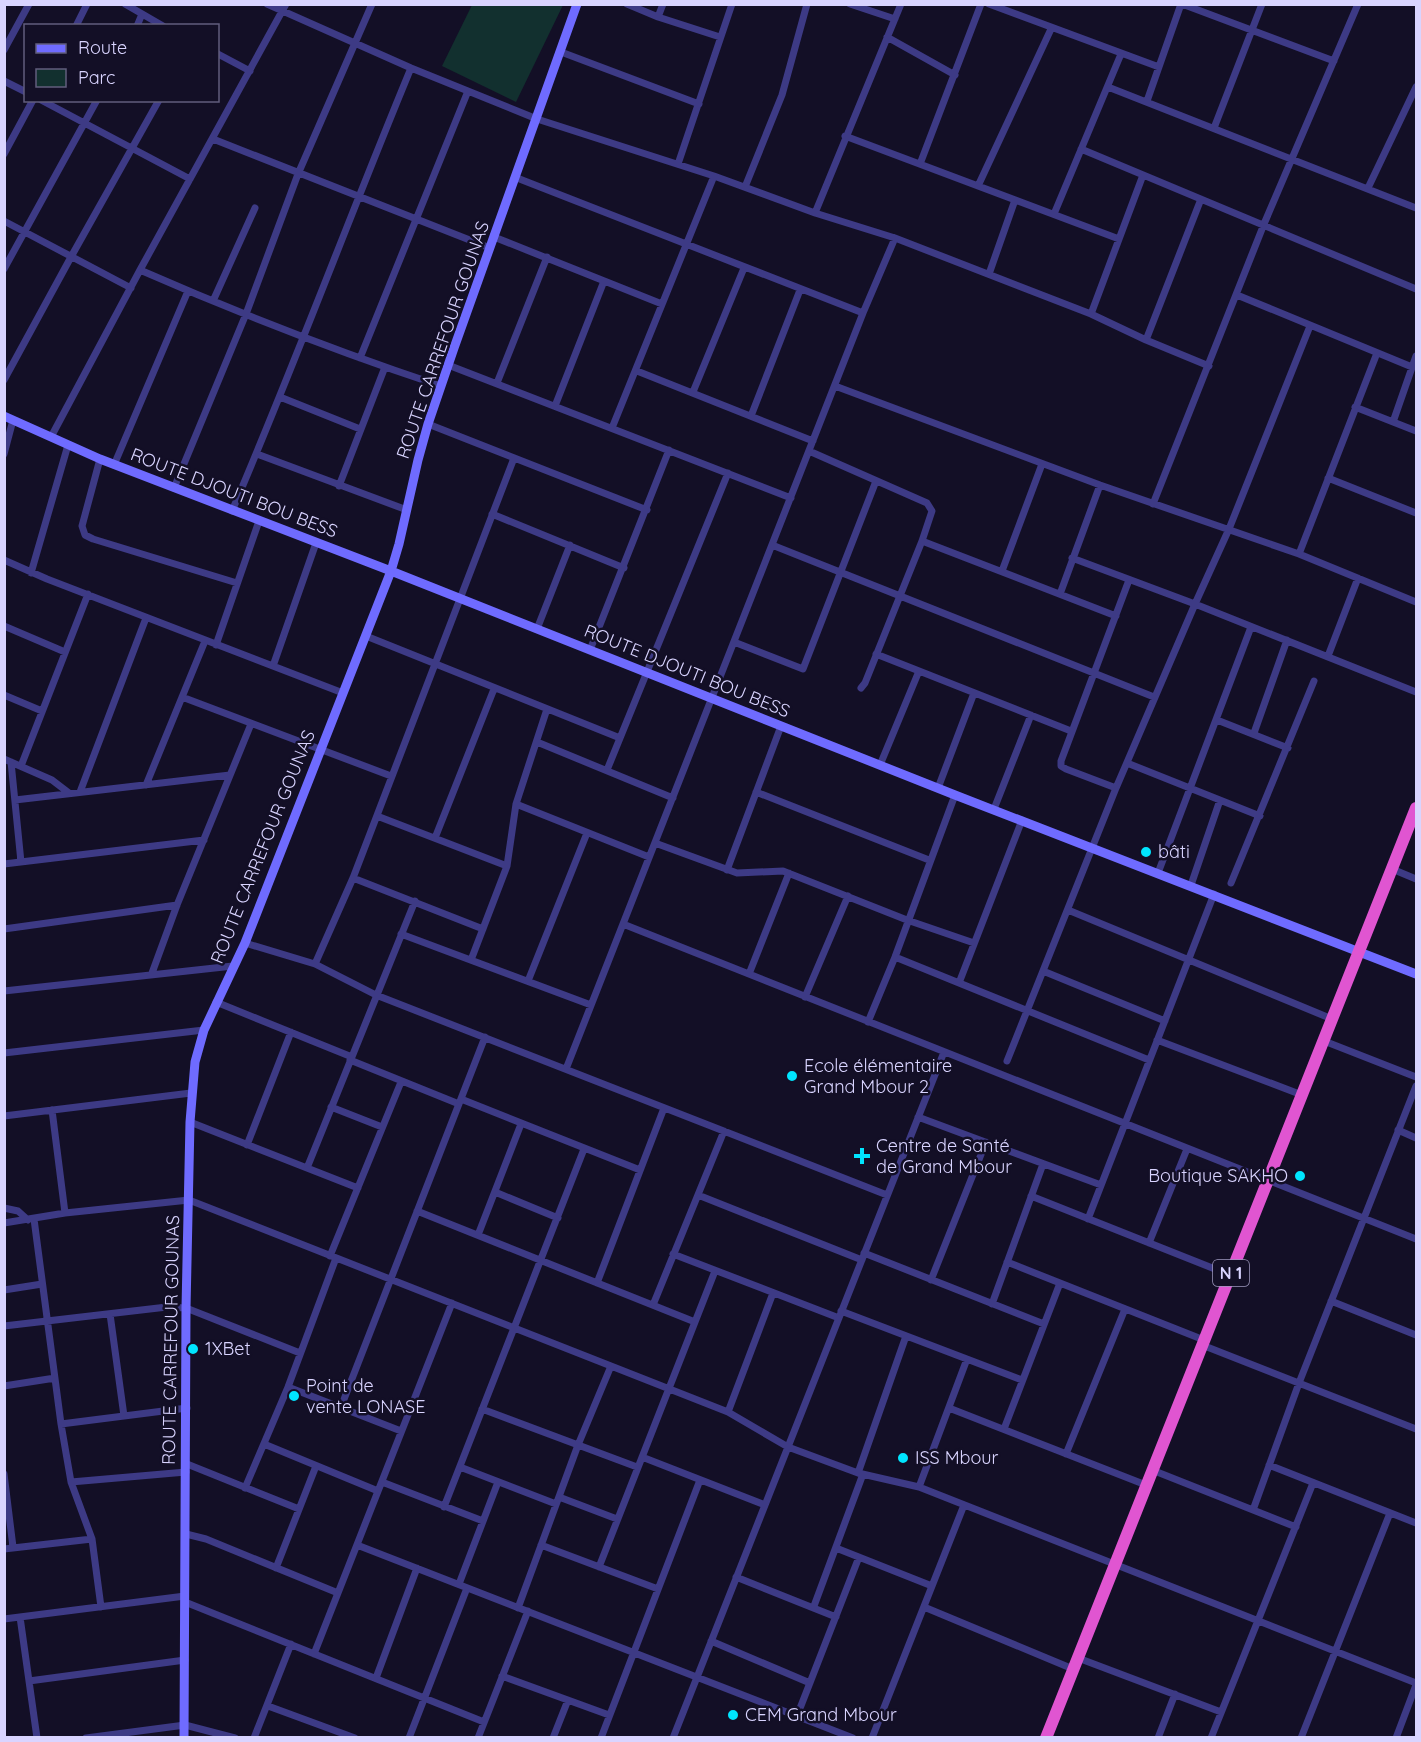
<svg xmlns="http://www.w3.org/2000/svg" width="1421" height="1742" font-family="Quicksand,sans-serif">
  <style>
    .green { fill: #12302f }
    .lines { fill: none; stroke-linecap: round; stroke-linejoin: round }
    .minor { stroke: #3d3a85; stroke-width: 7 }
    .secondary { stroke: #6f6bff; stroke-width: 9 }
    .trunk { stroke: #e055d1; stroke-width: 12 }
    .poi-dot { fill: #00e5ff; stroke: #130f26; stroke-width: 2 }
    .labels { text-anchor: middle; stroke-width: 5; stroke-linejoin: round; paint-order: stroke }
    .shield { fill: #130f26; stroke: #9e99be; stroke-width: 1.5 }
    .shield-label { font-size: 16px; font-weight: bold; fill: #d9d4ff }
    .street-label { font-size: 18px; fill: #d9d4ff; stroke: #130f26 }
    .poi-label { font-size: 18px; fill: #d9d4ff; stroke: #130f26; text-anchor: start }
  </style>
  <rect width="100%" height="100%" fill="#130f26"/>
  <path class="green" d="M472,5H563L516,102L442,66Z"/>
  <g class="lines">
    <path class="minor" d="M125,4L163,26
      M267,4L411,68L537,119L714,176L815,213L895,238L1091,314L1146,340L1209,366
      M627,4L658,17L720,37
      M850,4L895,19
      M989,4L1159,67
      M1182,4L1334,61
      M658,17L663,4
      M76,26L87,4
      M137,26L142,14
      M887,37L955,75
      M4,50L29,4
      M561,52L699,104
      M218,54L250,71
      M4,81L26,92
      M1108,87L1416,208
      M41,100L190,179
      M1147,101L1181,4
      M1214,128L1262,4
      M845,136L1119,239
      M213,139L490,248
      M1081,149L1416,289
      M4,154L33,100
      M678,164L732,4
      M920,164L981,4
      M517,178L863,313
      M978,186L1051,29
      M745,187L782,95L807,4
      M1368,188L1416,87
      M815,213L901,4
      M1054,214L1121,54
      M4,221L131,288
      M494,237L662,304
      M4,269L97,100
      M140,270C238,313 339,352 441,386
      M989,274L1015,200
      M1237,295L1412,367
      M213,301L255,208
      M1091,314L1143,175
      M1146,340L1201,199
      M360,358L468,91
      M448,365L791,498
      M637,371L813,441
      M4,380L71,257L159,100
      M497,383L547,257
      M835,386L1100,485L1299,554L1416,602
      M693,392L744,268
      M280,397L360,429
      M555,406L604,281
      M1355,407L1416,431
      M751,416L800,290
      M1393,422L1416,356
      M428,424L647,510
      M612,428L714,176
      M51,437L140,270L286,4
      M809,451L927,503L932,511L922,541L865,683L861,688
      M4,454L13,420
      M257,454L407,510
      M100,459L82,526L85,535L93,539L237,583
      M114,465L188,291
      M1328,478L1416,513
      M339,486L385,367
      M174,488L246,314L298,174L372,4
      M1153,504L1264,224L1358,4
      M232,511C295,364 350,215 411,68
      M492,514L624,568
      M922,541L1116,616
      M772,545L1154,697
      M1299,554L1377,353
      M1072,558L1195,604L1416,692
      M4,560L47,579L343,693
      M1002,571L1042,464
      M31,573L68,445
      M1060,594L1100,485
      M4,626L65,652
      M537,629L570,545
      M366,636L620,738
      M734,642L803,669L876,481
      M216,645L259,521
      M590,650L669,450
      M876,654L1071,731
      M1328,656L1358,578
      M273,666L316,543
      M4,695L42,711
      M182,697L391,776
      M1217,720L1288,748
      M1254,733L1287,640
      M537,742L673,798
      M4,759L52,780L69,793
      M11,762L21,862
      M1127,763L1260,816
      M880,765L919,671
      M21,766L88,594
      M607,770L728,473
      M146,785L205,641
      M938,788L974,693
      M1116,788L1066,769L1061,766V761L1129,580
      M80,792L146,618
      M756,792L929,860
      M15,800L230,775
      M516,804L649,857
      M994,809L1031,715
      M377,816L507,866
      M435,838L494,689
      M655,843L737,873L783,871L907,920L974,943
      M4,864L204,840
      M1392,869L1416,879
      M727,870L781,726
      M1158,873L1251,627
      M353,878L483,929
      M1231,883L1314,681
      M1191,885L1220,800
      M1068,910L1332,1019
      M623,924L1416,1239
      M4,929L177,905
      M401,934L591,1005
      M245,943L315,964L376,995L887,1195
      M895,957L1149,1060
      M471,960L507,866L516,804L547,709
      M315,964L353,878L514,458
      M1043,971L1165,1021
      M152,973L177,905L251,724
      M749,974L789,873
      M528,981L587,833
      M959,983L1022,820
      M4,991L233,966
      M805,997L848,896
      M216,1002L352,1057
      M868,1022L895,957L955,795
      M1157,1040L1302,1095
      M1324,1041L1416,1077
      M4,1053L204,1030
      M350,1060L459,1104
      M1007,1061L1116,788L1195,604L1229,529L1310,326
      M566,1069L863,313L895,238
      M461,1099L640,1170
      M331,1107L382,1127
      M52,1110L65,1213
      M4,1116L191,1093
      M918,1117L1101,1185
      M190,1122L358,1188
      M1398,1130L1416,1138
      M247,1145L291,1032
      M307,1168L415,901
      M495,1192L558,1218
      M698,1195L862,1260
      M1031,1196L1230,1275
      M4,1208L18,1211L28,1220
      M417,1211L695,1322
      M34,1219L61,1424L71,1482L92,1539L101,1607
      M1088,1219L1214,894
      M4,1223L65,1213L189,1200L728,1412L788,1447L858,1473L919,1487L1416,1683
      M478,1235L521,1124
      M1149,1243L1187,1149
      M864,1253L1044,1324
      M673,1254L839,1318
      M330,1256L401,1082
      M1007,1262L1204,1340
      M931,1280L986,1142
      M597,1283L664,1108
      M4,1290L42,1284
      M1331,1301L1416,1335
      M992,1304L1043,1164
      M653,1305L724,1131
      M841,1311L1022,1380
      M110,1314L124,1416
      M4,1326L167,1307L186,1308L300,1353
      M1202,1345L1416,1429
      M4,1386L55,1378
      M288,1387L401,1431
      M341,1407L485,1037
      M949,1408L1146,1485
      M482,1409L637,1467
      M728,1412L773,1293
      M61,1424L187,1408
      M1004,1429L1060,1283
      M264,1444L378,1491
      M1066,1454L1125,1309
      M642,1457L765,1505
      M187,1464L299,1509
      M1269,1465L1416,1523
      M460,1467L556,1504
      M1152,1470L1296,1527
      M858,1473L906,1336
      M4,1474L13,1547
      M71,1482L186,1472
      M382,1482L483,1521
      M919,1487L967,1359
      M245,1488L288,1387L336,1258
      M559,1497L617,1519
      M444,1507L584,1149
      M1253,1510L1299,1383L1416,1086
      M186,1534L206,1539L338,1593
      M357,1545L853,1738
      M541,1545L658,1589
      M836,1548L932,1586
      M4,1549L92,1539
      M599,1567L715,1271
      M276,1568L316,1466
      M736,1577L836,1617
      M459,1584L498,1482
      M185,1602L484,1722
      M814,1606L863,1474
      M924,1607L1073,1669
      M518,1608L578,1445L611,1366
      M20,1617L37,1738
      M4,1619L185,1596
      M711,1641L810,1683
      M314,1654L452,1303
      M1078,1658L1221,1712
      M502,1676L609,1715
      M376,1678L417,1568
      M29,1681L185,1660
      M268,1706L355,1738
      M797,1716L859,1557
      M86,1738L185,1725L235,1738
      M254,1738L291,1644
      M409,1738L467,1588
      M478,1738L528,1611
      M553,1738L568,1700
      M601,1738L700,1480
      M673,1738L944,1052
      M872,1738L964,1505
      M1158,1738L1175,1694
      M1211,1738L1313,1483
      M1301,1738L1390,1513
      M1396,1738L1416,1685"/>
    <path class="secondary" d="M4,416L100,459L391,571L955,795L1416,974
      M184,1738L186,1308L190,1122L195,1062L204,1030L245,943L391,571L399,544L418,460L428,424L454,348L577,4"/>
    <path class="trunk" d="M1046,1738L1416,808"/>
  </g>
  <g class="poi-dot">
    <circle cx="1146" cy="852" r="6"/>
    <circle cx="792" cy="1076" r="6"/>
    <path d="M859 1147h6v6h6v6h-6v6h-6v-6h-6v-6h6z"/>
    <circle cx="1300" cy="1176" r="6"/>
    <circle cx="193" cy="1349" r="6"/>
    <circle cx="294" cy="1396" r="6"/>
    <circle cx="903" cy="1458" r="6"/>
    <circle cx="733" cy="1715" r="6"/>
  </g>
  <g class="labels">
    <rect class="shield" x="1213" y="1260" width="36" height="26" rx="4.5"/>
    <g class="shield-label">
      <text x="1231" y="1279">N 1</text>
    </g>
    <g class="street-label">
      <text transform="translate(443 340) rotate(-71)" y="6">ROUTE CARREFOUR GOUNAS</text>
      <text transform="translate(234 493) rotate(21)" y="6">ROUTE DJOUTI BOU BESS</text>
      <text transform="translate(687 671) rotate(22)" y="6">ROUTE DJOUTI BOU BESS</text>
      <text transform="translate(263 847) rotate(-68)" y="6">ROUTE CARREFOUR GOUNAS</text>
      <text transform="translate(171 1340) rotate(-89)" y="6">ROUTE CARREFOUR GOUNAS</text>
    </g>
    <g class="poi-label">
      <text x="1158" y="858">bâti</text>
      <text x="804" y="1072">Ecole élémentaire<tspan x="804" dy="21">Grand Mbour 2</tspan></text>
      <text x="876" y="1152">Centre de Santé<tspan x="876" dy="21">de Grand Mbour</tspan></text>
      <text x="1288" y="1182" text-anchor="end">Boutique SAKHO</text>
      <text x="205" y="1355">1XBet</text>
      <text x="306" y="1392">Point de<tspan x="306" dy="21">vente LONASE</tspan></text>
      <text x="915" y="1464">ISS Mbour</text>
      <text x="745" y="1721">CEM Grand Mbour</text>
    </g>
  </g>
  <rect width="1421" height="1742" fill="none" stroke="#d9d4ff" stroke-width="12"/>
  <rect x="24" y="24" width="195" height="78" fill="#130f26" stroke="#625e7d" stroke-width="1.5"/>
  <rect x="36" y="44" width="30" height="9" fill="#6f6bff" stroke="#625e7d" stroke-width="1.5"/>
  <text x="78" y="54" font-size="18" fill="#d9d4ff">Route</text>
  <rect x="36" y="69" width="30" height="18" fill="#12302f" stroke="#625e7d" stroke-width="1.5"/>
  <text x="78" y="84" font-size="18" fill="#d9d4ff">Parc</text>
</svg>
